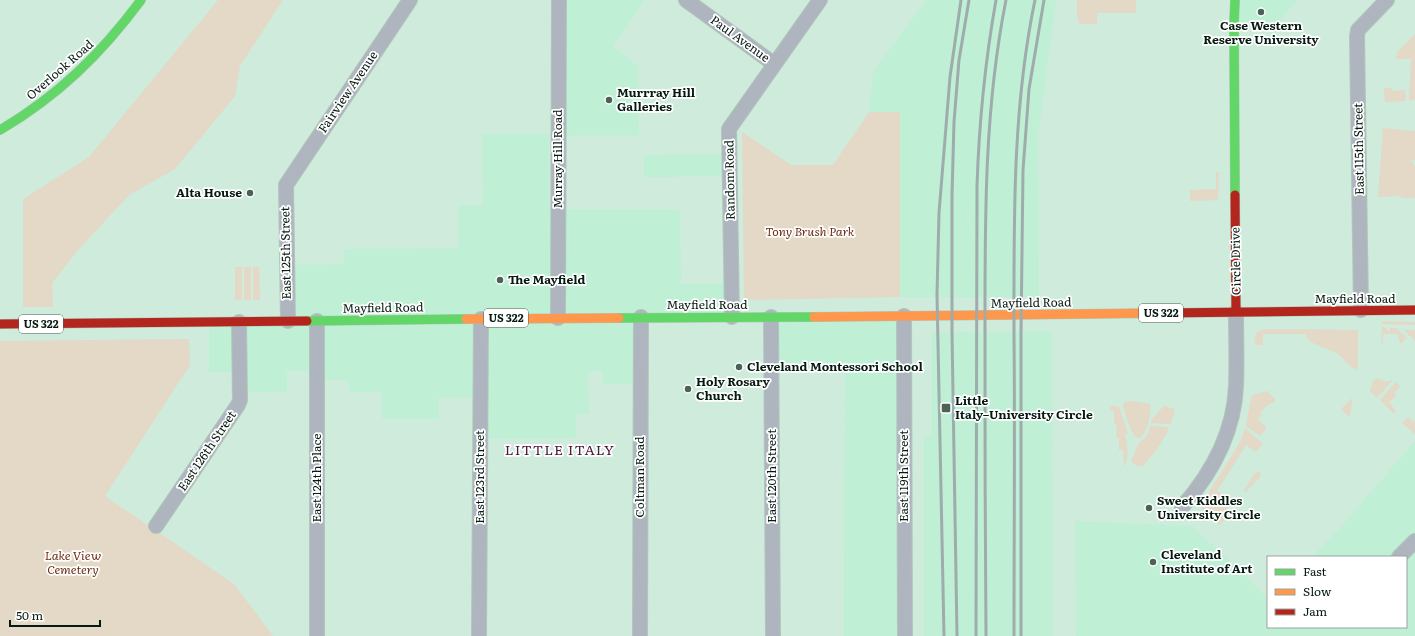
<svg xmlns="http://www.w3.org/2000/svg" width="1415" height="636" font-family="Literata,serif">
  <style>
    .built { fill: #bfefd5 }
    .green { fill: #e4d8c7 }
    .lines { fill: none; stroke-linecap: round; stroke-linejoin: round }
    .street-casing { stroke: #b0c7bb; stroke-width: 16 }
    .fast-casing { stroke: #b0c7bb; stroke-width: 10 }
    .slow-casing { stroke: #b0c7bb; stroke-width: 10 }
    .jam-casing { stroke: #b0c7bb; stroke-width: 10 }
    .street { stroke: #afb5bf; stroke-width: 14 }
    .fast { stroke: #63d668; stroke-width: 9 }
    .slow { stroke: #ff974d; stroke-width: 9 }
    .jam { stroke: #b3261e; stroke-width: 9 }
    .rail { stroke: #9eacab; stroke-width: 3 }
    .poi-dot { fill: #4b6357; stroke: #fff; stroke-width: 1.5 }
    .labels { text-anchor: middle; stroke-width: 3.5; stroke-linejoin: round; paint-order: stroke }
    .shield { fill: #fff; stroke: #505f58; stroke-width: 1 }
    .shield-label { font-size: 11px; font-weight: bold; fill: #051a10 }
    .poi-label { font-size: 12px; font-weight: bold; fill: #051a10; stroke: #fff; text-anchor: start }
    .street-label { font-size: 12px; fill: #051a10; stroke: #fff }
    .park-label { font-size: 12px; font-style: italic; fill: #6d2e15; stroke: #fff }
    .quarter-label { font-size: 14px; letter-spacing: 1px; fill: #501740; stroke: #fff }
  </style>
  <rect width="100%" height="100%" fill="#ceebdb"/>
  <path class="built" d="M566,0H644L613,47L638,66L639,135L549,136V209L680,210L681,284H732V317H641L640,384H603V371H588L589,414H576V438L480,439V398H439V419H382V392H349V380H317V371H287V392H240V372H209V322L288,321L287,265L344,264V249L458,248V205H483L482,134H549L565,133Z
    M926,0H1056L1038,137L1039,297H900V113L869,112L873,72Z
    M1235,0H1298L1280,20L1274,24L1267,25L1234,24Z
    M730,154V176L644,177V155Z
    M904,316L905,636H844L845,370H771V317Z
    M1052,331L1053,636H924V436L932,435V333Z
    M1415,441V636H1076L1075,521L1192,526L1268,598V627H1406V557H1312L1341,527Z"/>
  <path class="green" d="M218,0H283L240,66L235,96L175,169L129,195L78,250L52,283L53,307H23V199L89,157Z
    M1077,0H1136V13H1097V24H1079V19L1077,18Z
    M1415,34V100H1409L1411,59H1396L1397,52Z
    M1384,88H1392V91L1405,90L1406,101L1385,102Z
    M869,112H900V297L744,300L742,132L791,165H833Z
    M1383,128L1415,131V160H1411L1415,167V198H1401V196L1378,197Z
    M1216,172H1219L1218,200L1190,201V190L1216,189Z
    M253,266L259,267L260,300H253Z
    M235,267H242V300H235Z
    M244,267H251V300H244Z
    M1382,321L1415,322V325L1382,324Z
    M1382,327L1387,328V331H1390V328H1396L1407,338L1400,344L1398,334H1383V342L1381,343Z
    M1263,329L1358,330V366L1355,370L1338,354L1311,342L1307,337L1306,334H1263V344L1262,345H1255C1254,337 1255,332 1263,329Z
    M1404,330H1415V341Z
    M189,339L190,365L105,496L234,584L273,636H0V341Z
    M1377,378L1386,382L1393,380L1377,398L1370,391L1373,381Z
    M1396,382L1400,387L1394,393L1396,396L1389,402L1396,411L1393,413L1380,400Z
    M1267,391L1276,400L1272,404L1270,403L1260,413L1262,415L1258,419L1267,428L1260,436L1246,426L1251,398L1253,395Z
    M1353,397L1350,415L1348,416L1341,409Z
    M1132,401L1150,404C1151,414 1148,433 1139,438L1135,437C1129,427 1125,416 1123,404L1125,402Z
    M1114,406L1119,407L1128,433L1125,434C1128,452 1132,465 1114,475L1124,467L1123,450H1119V438H1116L1117,424H1114V411H1110V407Z
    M1164,406L1175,409L1171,424L1169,423L1168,424L1151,423V420Z
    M1408,417L1413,422L1415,421V434L1402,423Z
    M1150,426L1167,427V428L1169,429C1162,443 1153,455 1142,467L1140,465L1137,467L1131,460L1139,443L1147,436Z
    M1245,428L1263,444L1256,452L1246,445L1217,491L1225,497L1229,514L1235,508L1236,509L1219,525C1213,519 1203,513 1201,504L1205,498L1209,495V492L1225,467L1241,440Z
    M1258,471L1261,473L1260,477L1246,492L1244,491L1254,474Z"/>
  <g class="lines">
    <g class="street-casing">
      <path id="street" d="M686,0L774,64
        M1361,310L1357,36L1358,30L1387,0
        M904,316L905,636
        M732,317L729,129L820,0
        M771,317L773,636
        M558,318L559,0
        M288,321L286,185L410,0
        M317,321V636
        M1182,507C1212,473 1234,432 1236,386C1237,361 1236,336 1236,312
        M156,526L238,405L240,400L239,322
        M1399,557L1415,541
        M479,636L481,319
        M640,636L641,317"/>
    </g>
    <g class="fast-casing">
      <path id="fast" d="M1235,0L1234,24L1235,195
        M0,130C58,96 101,54 141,0
        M619,318L814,317
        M307,321L466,319"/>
    </g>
    <g class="slow-casing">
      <path id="slow" d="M814,317L1163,313
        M466,319L619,318"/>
    </g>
    <g class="jam-casing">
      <path id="jam" d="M1235,195L1236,312
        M1163,313L1415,310
        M0,324L307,321"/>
    </g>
    <use href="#street" class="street"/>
    <use href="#fast" class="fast"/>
    <use href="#slow" class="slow"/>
    <use href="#jam" class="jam"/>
    <path class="rail" d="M944,636L937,295L939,213L950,77L961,0
      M957,636L952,333V195L954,122L959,60L969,0
      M976,636L977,186C979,123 985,62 996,0
      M986,636C985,535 985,433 985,332C985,220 984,110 1006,0
      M1014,636C1014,536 1015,435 1014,335C1014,223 1012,110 1035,0
      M1021,636V333L1023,170L1029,89L1044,0"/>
  </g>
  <g class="poi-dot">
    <circle cx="1261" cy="12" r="4"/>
    <circle cx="609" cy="100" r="4"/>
    <circle cx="250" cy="193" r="4"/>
    <circle cx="500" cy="280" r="4"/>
    <circle cx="739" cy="367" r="4"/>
    <circle cx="688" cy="389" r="4"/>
    <rect x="941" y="403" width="10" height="10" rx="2"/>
    <circle cx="1149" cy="508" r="4"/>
    <circle cx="1153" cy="562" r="4"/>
  </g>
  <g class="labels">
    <g class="shield">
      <rect x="1139" y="304" width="44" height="18" rx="3"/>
      <rect x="484" y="309" width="44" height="18" rx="3"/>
      <rect x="19" y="315" width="44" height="18" rx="3"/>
    </g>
    <g class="shield-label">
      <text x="1161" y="317">US 322</text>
      <text x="506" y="322">US 322</text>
      <text x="41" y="328">US 322</text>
    </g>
    <g class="poi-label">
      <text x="1261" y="30" text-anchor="middle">Case Western<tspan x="1261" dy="14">Reserve University</tspan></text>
      <text x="617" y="97">Murrray Hill<tspan x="617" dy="14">Galleries</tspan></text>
      <text x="242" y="197" text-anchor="end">Alta House</text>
      <text x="508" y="284">The Mayfield</text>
      <text x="747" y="371">Cleveland Montessori School</text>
      <text x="696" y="386">Holy Rosary<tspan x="696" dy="14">Church</tspan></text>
      <text x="955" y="405">Little<tspan x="955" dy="14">Italy–University Circle</tspan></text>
      <text x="1157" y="505">Sweet Kiddles<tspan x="1157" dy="14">University Circle</tspan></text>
      <text x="1161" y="559">Cleveland<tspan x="1161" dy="14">Institute of Art</tspan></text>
    </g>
    <g class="street-label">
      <text transform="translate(740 39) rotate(36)" y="4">Paul Avenue</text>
      <text transform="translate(60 70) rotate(-41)" y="4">Overlook Road</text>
      <text transform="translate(348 92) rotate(-56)" y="4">Fairview Avenue</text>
      <text transform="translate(1359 149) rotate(-91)" y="4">East 115th Street</text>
      <text transform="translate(558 159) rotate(-90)" y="4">Murray Hill Road</text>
      <text transform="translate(730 180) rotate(-91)" y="4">Random Road</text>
      <text transform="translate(286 253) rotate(-91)" y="4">East 125th Street</text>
      <text transform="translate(1236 261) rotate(-91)" y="4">Circle Drive</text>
      <text x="1355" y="303">Mayfield Road</text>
      <text transform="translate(1031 303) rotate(-1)" y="4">Mayfield Road</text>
      <text x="707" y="309">Mayfield Road</text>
      <text transform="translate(383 308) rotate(-1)" y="4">Mayfield Road</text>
      <text transform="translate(207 451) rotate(-56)" y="4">East 126th Street</text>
      <text transform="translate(772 476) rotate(-90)" y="4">East 120th Street</text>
      <text transform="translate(904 476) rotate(-90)" y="4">East 119th Street</text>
      <text transform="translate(480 477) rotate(-90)" y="4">East 123rd Street</text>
      <text transform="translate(640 477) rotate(-90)" y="4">Coltman Road</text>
      <text transform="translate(317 478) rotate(-90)" y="4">East 124th Place</text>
    </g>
    <g class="park-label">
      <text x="810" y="236">Tony Brush Park</text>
      <text x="73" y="560">Lake View<tspan x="73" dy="14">Cemetery</tspan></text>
    </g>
    <g class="quarter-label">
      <text x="560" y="455">LITTLE ITALY</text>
    </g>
  </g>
  <rect x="1267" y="556" width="140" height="72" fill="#ffffff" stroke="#9ba39f"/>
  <rect x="1275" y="569" width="20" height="6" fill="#63d668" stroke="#9ba39f"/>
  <text x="1303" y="576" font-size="12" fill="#051a10">Fast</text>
  <rect x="1275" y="589" width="20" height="6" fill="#ff974d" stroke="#9ba39f"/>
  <text x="1303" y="596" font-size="12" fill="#051a10">Slow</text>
  <rect x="1275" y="609" width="20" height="6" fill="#b3261e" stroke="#9ba39f"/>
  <text x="1303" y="616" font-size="12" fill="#051a10">Jam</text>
  <path d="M10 620v6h90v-6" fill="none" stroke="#051a10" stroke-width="2"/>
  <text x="16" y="620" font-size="12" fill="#051a10" stroke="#ffffff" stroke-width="3" paint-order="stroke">50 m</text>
</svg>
